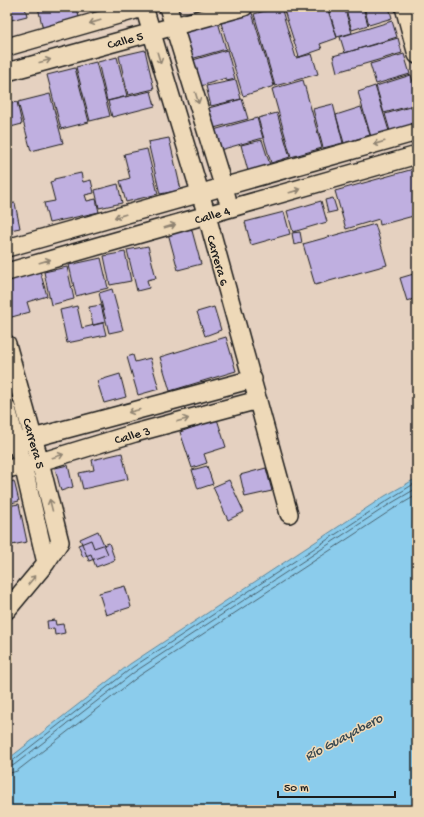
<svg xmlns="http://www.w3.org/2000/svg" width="424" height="817" font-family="'Gochi Hand',sans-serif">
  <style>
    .water { fill: #8bccec; stroke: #5f8699 }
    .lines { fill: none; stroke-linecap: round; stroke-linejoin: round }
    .shore { stroke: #48626f; stroke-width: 1 }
    .building { fill: #bfafe0; stroke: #1c1c1c }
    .street-casing { stroke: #1c1c1c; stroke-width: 20 }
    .street { stroke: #eed9b8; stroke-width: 17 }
    .oneway { stroke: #908472 }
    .labels { text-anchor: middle; stroke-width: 3; stroke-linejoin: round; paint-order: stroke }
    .street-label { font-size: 13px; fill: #1c1c1c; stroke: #eed9b8 }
    .water-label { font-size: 14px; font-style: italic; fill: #384850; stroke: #eed9b8 }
  </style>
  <rect width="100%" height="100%" fill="#e5d1c0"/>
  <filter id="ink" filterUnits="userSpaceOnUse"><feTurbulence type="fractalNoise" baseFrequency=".025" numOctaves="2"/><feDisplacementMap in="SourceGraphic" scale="8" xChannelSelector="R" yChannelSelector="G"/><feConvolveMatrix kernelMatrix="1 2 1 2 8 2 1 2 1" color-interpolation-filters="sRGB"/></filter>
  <g filter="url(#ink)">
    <path class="water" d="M417,478V810H7V760L130,664L385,496Z"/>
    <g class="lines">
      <path class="shore" d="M7,762H11L133,667L388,500L417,482
        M7,768L14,765L136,671L390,504L417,488
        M7,774L17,771L139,676L393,509L417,495"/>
    </g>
    <path class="building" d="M7,7H25L27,16L7,21Z
      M38,7H77L80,22L43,30Z
      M279,7H281L296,58L312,54L318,74L275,86L254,14Z
      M283,7H327L337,38L320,44L322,49L299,57Z
      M328,7H344L352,33L337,37Z
      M345,7H363L368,25L352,30Z
      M364,7H389L392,18L369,25Z
      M252,13L274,86L243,96L221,23Z
      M392,21L397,37L345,53L340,37Z
      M218,22L226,49L191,59L183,32Z
      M398,38L402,53L337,72L333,56Z
      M145,50L154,89L128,95L119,56Z
      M227,50L235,79L227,81L226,78L201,86L193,60Z
      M404,54L410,74L376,84L370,64Z
      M117,57L127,96L107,101L98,62Z
      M96,62L110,116L90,121L76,67Z
      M75,68L89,122L61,129L47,75Z
      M411,75L417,96V104L384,113L376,86Z
      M236,80L241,99L211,106L206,86Z
      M303,80L322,148L291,157L272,89Z
      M375,86L389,131L371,137L358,92Z
      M151,91L155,106L112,117L108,101Z
      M50,94L63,143L31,151L18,102Z
      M242,99L248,119L210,129L205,109Z
      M17,102L22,124L7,128V104Z
      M333,104L343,143L323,148L313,109Z
      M417,105V123L390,131L385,114Z
      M361,107L370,135L344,143L336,115Z
      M277,113L290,157L271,163L258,118Z
      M257,118L263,138L216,151L210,131Z
      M169,138L181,190L160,194L148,142Z
      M262,140L270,165L248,171L241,145Z
      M147,149L158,194L126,202L120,181L130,178L124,154Z
      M417,168V215L380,225L379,219L346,229L335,191Z
      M81,173L83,182L91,180L94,193L85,195L87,201L96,199L99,212L49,223L44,203L55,201L50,182L54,181V179Z
      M118,184L122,203L99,208L95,190Z
      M333,198L337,211L328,213L325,200Z
      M321,201L327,222L293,232L287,211Z
      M15,203L20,228L10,230L7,213V204Z
      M284,212L290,234L251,245L245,222Z
      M375,224L387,265L315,285L303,244Z
      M191,227L201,264L178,270L168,233Z
      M300,232L302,243L294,245L292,233Z
      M148,246L156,278L147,280L149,288L137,291L127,250Z
      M125,252L131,281L110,285L104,256Z
      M101,258L108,288L76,296L69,265Z
      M67,267L74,299L51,305L44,272Z
      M40,271L47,296L27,302L30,312L8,318L7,313V281Z
      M417,273V298L407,301L400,278Z
      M112,289L123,330L109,333L99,293Z
      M101,305L105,322L93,325L89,307Z
      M77,306L82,328L103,323L106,335L67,343L60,310Z
      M214,307L221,330L205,336L197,312Z
      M226,337L236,371L170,391L160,357Z
      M133,355L135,362L150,358L159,389L138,395L127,357Z
      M120,374L126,397L104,403L97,381Z
      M217,419L226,447L204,454L207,463L192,468L180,432Z
      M122,453L128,479L83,489L79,473L94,470L92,460Z
      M68,465L73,487L61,491L55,468Z
      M207,466L213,484L198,489L192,470Z
      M266,468L272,491L245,497L240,475Z
      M229,480L244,512L228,520L213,487Z
      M14,481L19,501L7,504V483Z
      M19,504L27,542L7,546V506Z
      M98,531L108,554L89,561L80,539Z
      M91,540L94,548L109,543L115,560L96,567L91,554L83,557L78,545Z
      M125,586L131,607L106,615L99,593Z
      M55,620L56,625L63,624L65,633L55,635L54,628L48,629L47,621Z"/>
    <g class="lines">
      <g class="street-casing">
        <path id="street" d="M144,7L207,216L289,514
          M168,7L227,198
          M404,7L417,55
          M7,47L146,7
          M7,72L244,7
          M7,248L417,132
          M7,272L417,155
          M7,344L40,462L60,542L46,563L7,610
          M7,409L23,465L46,563
          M7,445L253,379
          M7,469L40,462L135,433L258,400"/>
      </g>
      <use href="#street" class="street"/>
    </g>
    <defs><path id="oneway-shaft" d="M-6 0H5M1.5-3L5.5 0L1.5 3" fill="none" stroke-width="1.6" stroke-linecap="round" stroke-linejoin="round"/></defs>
    <g class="oneway">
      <use href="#oneway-shaft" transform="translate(95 22) rotate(164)"/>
      <use href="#oneway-shaft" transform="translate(159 58) rotate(73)"/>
      <use href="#oneway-shaft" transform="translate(45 61) rotate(-15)"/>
      <use href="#oneway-shaft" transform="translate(197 98) rotate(73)"/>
      <use href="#oneway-shaft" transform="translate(379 143) rotate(164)"/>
      <use href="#oneway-shaft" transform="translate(295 191) rotate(-16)"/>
      <use href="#oneway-shaft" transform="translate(120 216) rotate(164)"/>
      <use href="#oneway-shaft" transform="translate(170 226) rotate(-16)"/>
      <use href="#oneway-shaft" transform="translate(45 261) rotate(-16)"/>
      <use href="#oneway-shaft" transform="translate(134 411) rotate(165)"/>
      <use href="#oneway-shaft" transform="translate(183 420) rotate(-15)"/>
      <use href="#oneway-shaft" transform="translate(58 456) rotate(-17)"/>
      <use href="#oneway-shaft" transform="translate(51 505) rotate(-104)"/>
      <use href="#oneway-shaft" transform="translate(32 580) rotate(-50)"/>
    </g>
  </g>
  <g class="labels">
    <g class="street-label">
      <text transform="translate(125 39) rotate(-15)" y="5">Calle 5</text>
      <text transform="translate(212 214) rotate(-16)" y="5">Calle 4</text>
      <text transform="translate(219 260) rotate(74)" y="5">Carrera 6</text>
      <text transform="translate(132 434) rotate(-16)" y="5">Calle 3</text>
      <text transform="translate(35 443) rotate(74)" y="5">Carrera 5</text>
    </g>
    <g class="water-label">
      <text transform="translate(343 736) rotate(-28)" y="5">Río Guayabero</text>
    </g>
  </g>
  <rect width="424" height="817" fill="none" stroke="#eed9b8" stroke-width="24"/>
  <rect x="12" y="12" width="400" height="793" fill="none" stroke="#1c1c1c" stroke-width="1.5" filter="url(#ink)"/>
  <path d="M278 791v6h117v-6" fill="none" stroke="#1c1c1c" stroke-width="2"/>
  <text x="284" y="791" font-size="12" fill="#1c1c1c" stroke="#eed9b8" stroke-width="3" paint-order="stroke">50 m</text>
</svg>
